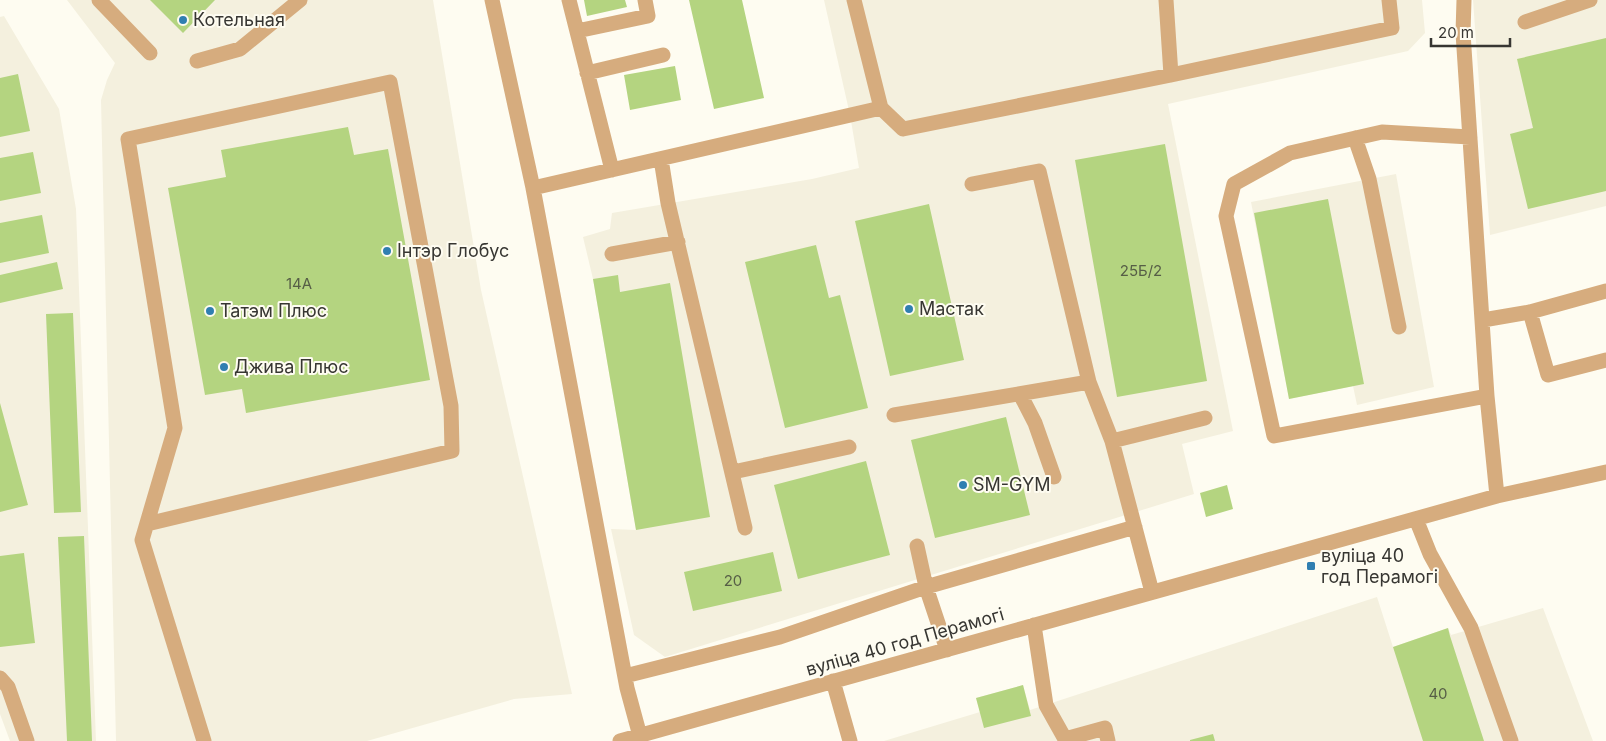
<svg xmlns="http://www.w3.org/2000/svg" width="1606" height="741" font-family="Inter,sans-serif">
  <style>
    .built { fill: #f4f0de }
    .building { fill: #b4d480 }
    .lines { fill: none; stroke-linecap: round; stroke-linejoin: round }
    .minor { stroke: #d6ac7e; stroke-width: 15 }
    .poi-dot { fill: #307fb1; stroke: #fefcf1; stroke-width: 2 }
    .labels { text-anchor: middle; stroke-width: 4; stroke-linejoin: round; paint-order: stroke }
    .number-label { font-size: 15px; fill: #565e46 }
    .poi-label { font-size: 18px; fill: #373632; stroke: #fefcf1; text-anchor: start }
    .street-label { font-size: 18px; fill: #373632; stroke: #fefcf1 }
  </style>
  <rect width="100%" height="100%" fill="#fefcf1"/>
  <path class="built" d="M67,0H433L481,290L572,694L514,699L367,741H116L101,100L107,80L115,63Z
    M824,0H1422L1425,33L1408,51L1168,104L1233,431L1182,444L1194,494L665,657L634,635L611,529L636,530L593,279L583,237L610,229L612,213L812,179L859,168L850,115Z
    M1473,0H1606V206L1490,235Z
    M4,16L59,109L76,209L96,741H10L0,714V17Z
    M1396,174L1434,387L1357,405L1353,386L1289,399L1251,202Z
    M1377,597L1393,647L1448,628L1451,635L1543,608L1593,741H884L980,712L976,698L1023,685L1030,710Z"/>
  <path class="building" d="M150,0H215L183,33Z
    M584,0H625L627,7L587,16Z
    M689,0H742L764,98L714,109Z
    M1606,38V191L1528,209L1510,134L1533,128L1517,59Z
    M675,66L681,100L630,110L624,75Z
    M18,74L30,131L0,137V78Z
    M348,127L354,155L388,149L430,380L246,413L242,389L205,395L168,188L226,177L221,150Z
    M1165,144L1207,381L1117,397L1075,160Z
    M33,152L41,193L0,201V158Z
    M1328,199L1364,384L1289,399L1254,213Z
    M929,204L964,360L890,376L855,221Z
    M42,215L49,253L0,263V223Z
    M816,245L829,298L840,295L868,408L785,428L745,262Z
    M57,262L63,289L0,303V275Z
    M618,275L620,292L670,283L710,517L636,530L593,279Z
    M73,313L81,512L54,513L46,314Z
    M0,403L28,505L0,512Z
    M1006,417L1030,515L935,538L911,440Z
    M866,461L890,555L798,579L774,485Z
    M1227,485L1233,509L1206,517L1200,493Z
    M84,536L92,741H67L58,537Z
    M773,552L782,591L693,611L684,572Z
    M24,553L35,643L0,647V556Z
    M1448,628L1450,636L1484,741H1423L1393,647Z
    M1023,685L1031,716L984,728L976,698Z
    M1213,734L1215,741H1190V740Z"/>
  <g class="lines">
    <path class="minor" d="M99,0L150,53
      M492,0L533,188L627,688L640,736
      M569,0L612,170
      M854,0L881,108L903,129L1171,75L1166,0
      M1464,0L1463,33L1487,396L1497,496
      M1525,22L1590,0
      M577,31L648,16L645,0
      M197,61L240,49L300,0
      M587,73L663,55
      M1171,75L1392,28L1389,0
      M1470,137L1382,132L1290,153L1234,184L1226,216L1274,436L1487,396
      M1355,138L1369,179L1399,327
      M661,159L668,203L745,528
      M972,184L1039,171L1089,382L1112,441L1152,592
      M533,188L881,108
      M612,254L678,242
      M1530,312L1548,375L1606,360
      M1483,320L1530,312L1606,291
      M1020,394L1035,423L1054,477
      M894,415L1089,382
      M1112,441L1205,418
      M733,472L849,447
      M1416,519L1430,554L1471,628L1511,741
      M147,524L452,451L451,406L390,82L128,139L175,428L142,540L204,741
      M917,546L926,587L947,650
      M1034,625L1046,705L1065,739L1105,728L1108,741
      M625,676L780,637L926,587L1135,527
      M0,678L8,687L27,741
      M833,681L850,741
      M620,741L1497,496L1606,472"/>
  </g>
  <g class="poi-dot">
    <circle cx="183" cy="20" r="5"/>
    <circle cx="387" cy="251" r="5"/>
    <circle cx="909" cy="309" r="5"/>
    <circle cx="210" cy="311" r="5"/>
    <circle cx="224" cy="367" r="5"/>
    <circle cx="963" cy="485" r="5"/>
    <rect x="1306" y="561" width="10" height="10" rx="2.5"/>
  </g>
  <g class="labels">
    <g class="number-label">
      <text x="1141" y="276">25Б/2</text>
      <text x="299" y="289">14А</text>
      <text x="733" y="586">20</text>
      <text x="1438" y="699">40</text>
    </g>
    <g class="poi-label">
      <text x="193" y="26">Котельная</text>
      <text x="397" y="257">Інтэр Глобус</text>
      <text x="919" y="315">Мастак</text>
      <text x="220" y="317">Татэм Плюс</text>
      <text x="234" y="373">Джива Плюс</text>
      <text x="973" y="491">SM-GYM</text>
      <text x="1321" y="562">вуліца 40<tspan x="1321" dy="21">год Перамогі</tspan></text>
    </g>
    <g class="street-label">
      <text transform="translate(905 642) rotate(-16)" y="6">вуліца 40 год Перамогі</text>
    </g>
  </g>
  <path d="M1431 38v8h79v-8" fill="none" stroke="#373632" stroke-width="2.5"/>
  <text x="1438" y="38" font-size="15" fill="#373632" stroke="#fefcf1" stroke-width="4" paint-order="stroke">20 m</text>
</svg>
